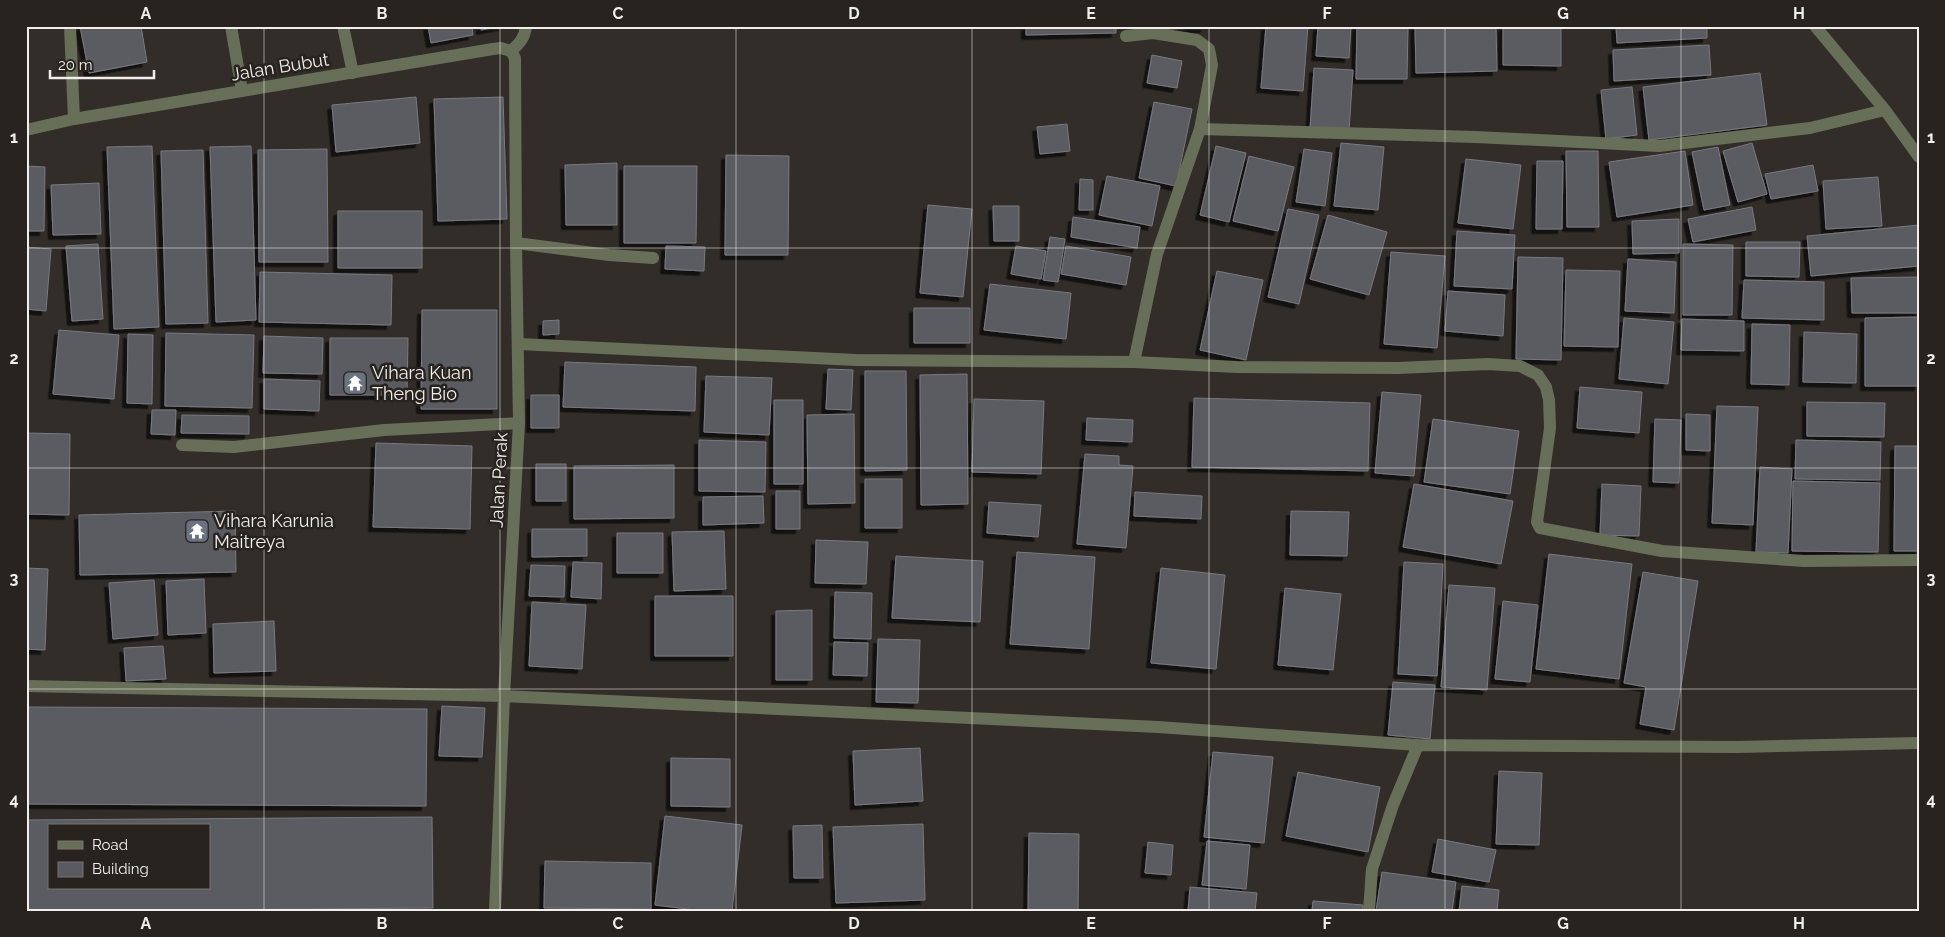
<svg xmlns="http://www.w3.org/2000/svg" width="1945" height="937" font-family="Raleway,sans-serif">
  <style>
    .building { fill: #5a5b62; stroke: #797981; fill-rule: evenodd; filter: url(#shadow) }
    .lines { fill: none; stroke-linecap: round; stroke-linejoin: round }
    .minor { stroke: #686f59; stroke-width: 12 }
    .grid { fill: none; stroke: #f1eeeb; stroke-width: 1; stroke-opacity: 0.55 }
    .labels { text-anchor: middle; stroke-width: 5; stroke-linejoin: round; paint-order: stroke }
    .street-label { font-size: 18px; fill: #f1eeeb; stroke: #28231f }
    .poi-label { font-size: 18px; fill: #f1eeeb; stroke: #28231f; text-anchor: start }
    .neatline { fill: none; stroke: #f1eeeb; stroke-width: 2 }
    .grid-label { font-size: 16px; text-anchor: middle; font-weight: bold; fill: #f1eeeb }
  </style>
  <defs>
    <filter id="shadow"><feDropShadow dx="-4.5" dy="4.5" stdDeviation="0" flood-color="#0009"/></filter>
  </defs>
  <rect width="100%" height="100%" fill="#322d28"/>
  <path class="building" d="M80,26H141L147,62L89,73Z
    M428,26H472L473,35L431,43Z
    M481,26H503L481,30Z
    M1026,26H1116V33L1026,35Z
    M1165,26H1205V28L1165,29Z
    M1266,26H1308L1303,91L1261,88Z
    M1318,26H1351L1349,58L1316,56Z
    M1357,26H1408L1407,79H1356Z
    M1415,26H1496L1497,71L1416,73Z
    M1503,26H1561V66L1503,65Z
    M1616,26H1707V38L1617,43Z
    M1709,45L1711,75L1614,81L1613,50Z
    M1152,55L1182,61L1177,88L1147,83Z
    M1314,68L1353,70L1349,131L1310,129Z
    M1760,73L1767,125L1649,140L1643,87Z
    M1632,87L1637,135L1606,139L1601,90Z
    M416,97L420,143L336,152L332,105Z
    M503,97L507,219L438,221L434,99Z
    M1154,102L1192,109L1176,186L1139,178Z
    M1067,124L1070,151L1040,154L1037,127Z
    M1341,143L1384,147L1378,210L1334,206Z
    M1752,143L1767,194L1738,202L1723,151Z
    M152,146L159,327L114,329L107,147Z
    M251,146L256,320L216,322L210,147Z
    M1216,146L1246,153L1229,222L1200,215Z
    M1718,147L1730,205L1704,210L1692,152Z
    M327,149L328,262H259L258,150Z
    M1304,149L1332,153L1325,206L1296,202Z
    M203,150L208,323L166,324L161,151Z
    M1566,151H1598L1599,227H1567Z
    M1685,151L1693,205L1617,217L1609,162Z
    M726,155L789,156L788,255H725Z
    M1249,156L1294,167L1278,231L1233,221Z
    M1466,159L1521,165L1513,229L1458,223Z
    M1537,161H1563L1562,229H1536Z
    M617,163V225H566L565,165Z
    M1813,165L1818,191L1771,199L1765,174Z
    M26,166L45,167L44,231H26Z
    M624,166H697L696,243H624Z
    M1107,176L1160,186L1152,226L1099,215Z
    M1878,177L1882,226L1826,229L1823,181Z
    M1080,179L1093,180V210H1079Z
    M99,183L101,234L53,235L51,185Z
    M928,205L972,209L963,297L920,293Z
    M993,206H1019V241H994Z
    M1752,207L1756,230L1693,242L1688,219Z
    M1288,209L1319,215L1299,304L1268,297Z
    M338,211H422V268H338Z
    M1328,215L1387,232L1369,295L1310,279Z
    M1073,217L1140,227L1137,248L1071,237Z
    M1679,219V253L1633,254L1632,221Z
    M1919,225V266L1811,276L1807,236Z
    M1457,231L1515,235L1512,289L1454,286Z
    M1050,237L1065,239L1058,282L1043,280Z
    M1746,242H1800L1799,277L1746,276Z
    M98,244L103,319L72,321L66,246Z
    M1683,244L1733,245L1732,315H1683Z
    M666,246L705,247L704,271L665,269Z
    M1016,246L1046,251L1041,279L1011,274Z
    M1066,246L1131,257L1126,285L1061,274Z
    M26,247L51,249L46,311L26,309Z
    M1391,252L1445,256L1437,348L1384,344Z
    M1518,257L1563,258L1561,360L1516,359Z
    M1628,259L1676,262L1674,313L1625,311Z
    M1566,270L1620,271L1618,347L1564,346Z
    M1217,271L1263,280L1246,360L1200,350Z
    M260,272L392,275L391,325L259,322Z
    M1919,277V313H1852L1851,278Z
    M1744,280L1824,282V320L1742,318Z
    M990,284L1071,293L1066,339L984,330Z
    M1448,291L1505,295L1503,336L1445,331Z
    M914,308H970V343H914Z
    M422,310H497V409H421Z
    M1919,317V386H1865V318Z
    M1624,318L1674,322L1668,384L1619,379Z
    M1682,319L1744,321V351L1681,350Z
    M559,320V334L543,335V321Z
    M1752,324L1790,325L1789,385L1751,384Z
    M59,330L119,335L114,399L53,394Z
    M1804,332L1857,334L1856,383L1803,382Z
    M166,333L254,335L252,408L165,406Z
    M128,334L153,335L152,404L127,403Z
    M264,336L323,338L322,374L263,373Z
    M330,338H408L407,395H330Z
    M565,362L696,367L695,411L563,407Z
    M828,369L853,370L851,410L826,409Z
    M865,371H906L907,470L865,471Z
    M967,374L968,504L921,505L920,375Z
    M706,376L772,378L769,435L704,432Z
    M264,379L320,381L319,411L264,409Z
    M1580,387L1642,392L1639,433L1577,428Z
    M1382,392L1421,395L1414,476L1375,473Z
    M531,395H559V428H531Z
    M1194,398L1370,403L1368,471L1192,467Z
    M974,399L1044,401L1041,474L972,472Z
    M774,400H803V484H774Z
    M1807,402L1885,403L1884,437L1807,436Z
    M1717,406L1758,407L1753,525L1712,523Z
    M152,410H176L175,435L151,434Z
    M854,414L855,503L808,504L807,415Z
    M1686,414L1710,415V451L1686,450Z
    M182,415L249,416V434L181,433Z
    M1087,418L1133,420L1132,442L1086,440Z
    M1433,419L1519,431L1510,494L1424,482Z
    M1655,419L1681,420L1679,483L1653,482Z
    M26,433L70,434L69,515L26,514Z
    M699,440L766,442L765,492L699,491Z
    M1796,440L1881,442L1880,480L1795,479Z
    M376,443L472,446L470,529L373,527Z
    M1895,446H1919V551H1894Z
    M1085,454L1119,456V465L1133,466L1126,548L1077,544Z
    M536,464H566V501H536Z
    M674,465V518L574,519V466Z
    M1760,467L1792,469L1788,553L1756,552Z
    M865,479H902V528H865Z
    M1793,481L1880,483L1878,552L1792,551Z
    M1414,484L1513,501L1501,564L1403,547Z
    M1602,484L1641,486L1639,536L1600,535Z
    M776,491H800V529H776Z
    M1135,492L1202,496L1201,519L1134,516Z
    M763,496L764,523L703,525V497Z
    M989,502L1041,505L1038,537L987,533Z
    M235,511L236,572L80,575L79,515Z
    M1291,511L1349,512L1347,556L1290,555Z
    M532,529H587V556L532,557Z
    M724,531L726,589L674,591L672,532Z
    M617,533H663V573H617Z
    M816,540L868,542L866,584L815,583Z
    M1017,552L1095,557L1089,649L1010,644Z
    M1549,554L1632,564L1619,679L1536,669Z
    M896,556L983,561L980,622L892,618Z
    M573,562L602,563L601,599L571,597Z
    M1404,562L1443,564L1437,676L1398,674Z
    M531,565L565,566L564,597L529,596Z
    M26,568L48,569L45,650L26,649Z
    M1161,568L1225,575L1216,669L1151,663Z
    M1643,572L1698,581L1674,730L1640,724L1646,687L1624,683Z
    M204,579L206,633L168,635L166,581Z
    M154,580L158,635L113,639L109,583Z
    M1449,585L1495,588L1487,690L1441,687Z
    M1285,588L1341,594L1333,670L1278,665Z
    M835,592L872,593L871,639L834,638Z
    M655,596H733V656H655Z
    M1503,601L1538,605L1530,682L1495,679Z
    M532,602L586,605L582,669L529,666Z
    M812,610V680H776V611Z
    M274,621L276,671L214,673L213,624Z
    M878,639L920,640L918,703L876,702Z
    M834,642L868,643L867,676L833,675Z
    M163,646L166,679L126,681L124,648Z
    M1393,682L1435,685L1430,739L1388,735Z
    M442,706L485,708L482,757L439,756Z
    M26,707L427,709L426,806L26,804Z
    M920,748L923,801L855,805L853,751Z
    M1213,752L1273,757L1264,843L1204,837Z
    M671,758L730,759V807L671,806Z
    M1499,771L1542,773L1539,845L1496,844Z
    M1298,772L1380,787L1368,852L1286,836Z
    M665,816L742,825L732,911H704L655,905Z
    M432,817L433,908L26,911V820ZM49,826H209V888H49Z
    M923,824L925,900L836,903L833,827Z
    M822,825L823,878H794L793,826Z
    M1029,833L1079,834L1078,911H1028Z
    M1438,839L1496,850L1489,882L1432,872Z
    M1207,841L1250,845L1246,889L1202,885Z
    M1148,842L1173,845L1171,875L1145,873Z
    M545,861L651,863V909L544,908Z
    M1382,872L1456,882L1452,911H1376Z
    M1462,886L1499,890L1497,911H1459Z
    M1190,887L1257,893L1255,911H1188Z
    M1313,901L1363,905V911H1312Z"/>
  <g class="lines">
    <path class="minor" d="M70,26L74,119
      M231,26L242,91
      M343,26L353,73
      M1815,26L1885,110L1919,157
      M1126,36L1153,33L1197,40L1209,49L1212,65L1200,129
      M511,51C519,44 525,38 526,26
      M26,130L74,119L493,49L501,48L511,51
      M516,243L609,255L653,258
      M519,344L856,360L1134,362L1237,367L1398,368L1488,364L1520,366L1538,375L1546,387L1549,400L1550,428L1537,522L1540,528L1662,551L1804,561L1919,560
      M1134,362L1157,254L1200,129L1476,137L1659,146L1810,128L1885,110
      M182,445L234,447L384,430L519,423
      M26,686L504,696L1158,727L1418,745L1738,747L1919,743
      M495,911L504,696L519,423L516,243L515,58L511,51
      M1369,911L1372,869L1393,805L1418,745"/>
  </g>
  <path class="grid" d="M264,26V911M500,26V911M736,26V911M972,26V911M1209,26V911M1445,26V911M1681,26V911M26,248H1919M26,468H1919M26,689H1919"/>
  <defs>
    <g id="temple-square" transform="scale(1.25)"><rect x="-9" y="-9" width="18" height="18" rx="4" fill="#6b7280" stroke="#28231f"/><path d="M0-6L5-2H3V0L6.5 2.5H4V6H1.5V3h-3V6H-4V2.5H-6.5L-3 0V-2H-5Z" fill="#fff"/></g>
  </defs>
  <g fill-rule="evenodd">
    <use href="#temple-square" x="355" y="383"/>
    <use href="#temple-square" x="197" y="531"/>
  </g>
  <g class="labels">
    <g class="street-label">
      <text transform="translate(280 67) rotate(-9)" y="6">Jalan Bubut</text>
      <text transform="translate(499 480) rotate(-87)" y="6">Jalan Perak</text>
    </g>
    <g class="poi-label">
      <text x="372" y="379">Vihara Kuan<tspan x="372" dy="21">Theng Bio</tspan></text>
      <text x="214" y="527">Vihara Karunia<tspan x="214" dy="21">Maitreya</tspan></text>
    </g>
  </g>
  <rect width="1945" height="937" fill="none" stroke="#28231f" stroke-width="55"/>
  <rect x="48" y="824" width="162" height="65" fill="#28231f" stroke="#787471"/>
  <rect x="58" y="841" width="25" height="8" fill="#686f59" stroke="#787471"/>
  <text x="92" y="850" font-size="15" fill="#f1eeeb">Road</text>
  <rect x="58" y="862" width="25" height="15" fill="#5a5b62" stroke="#787471"/>
  <text x="92" y="874" font-size="15" fill="#f1eeeb">Building</text>
  <path d="M50 70v8h104v-8" fill="none" stroke="#f1eeeb" stroke-width="2.5"/>
  <text x="58" y="70" font-size="15" fill="#f1eeeb" stroke="#28231f" stroke-width="4" paint-order="stroke">20 m</text>
  <rect x="28" y="28" width="1890" height="882" class="neatline"/>
  <g class="grid-label">
    <text x="146" y="19">A</text>
    <text x="382" y="19">B</text>
    <text x="618" y="19">C</text>
    <text x="854" y="19">D</text>
    <text x="1091" y="19">E</text>
    <text x="1327" y="19">F</text>
    <text x="1563" y="19">G</text>
    <text x="1799" y="19">H</text>
    <text x="14" y="143">1</text>
    <text x="1931" y="143">1</text>
    <text x="14" y="364">2</text>
    <text x="1931" y="364">2</text>
    <text x="14" y="584">3</text>
    <text x="1931" y="584">3</text>
    <text x="14" y="805">4</text>
    <text x="1931" y="805">4</text>
    <text x="146" y="929">A</text>
    <text x="382" y="929">B</text>
    <text x="618" y="929">C</text>
    <text x="854" y="929">D</text>
    <text x="1091" y="929">E</text>
    <text x="1327" y="929">F</text>
    <text x="1563" y="929">G</text>
    <text x="1799" y="929">H</text>
  </g>
</svg>
